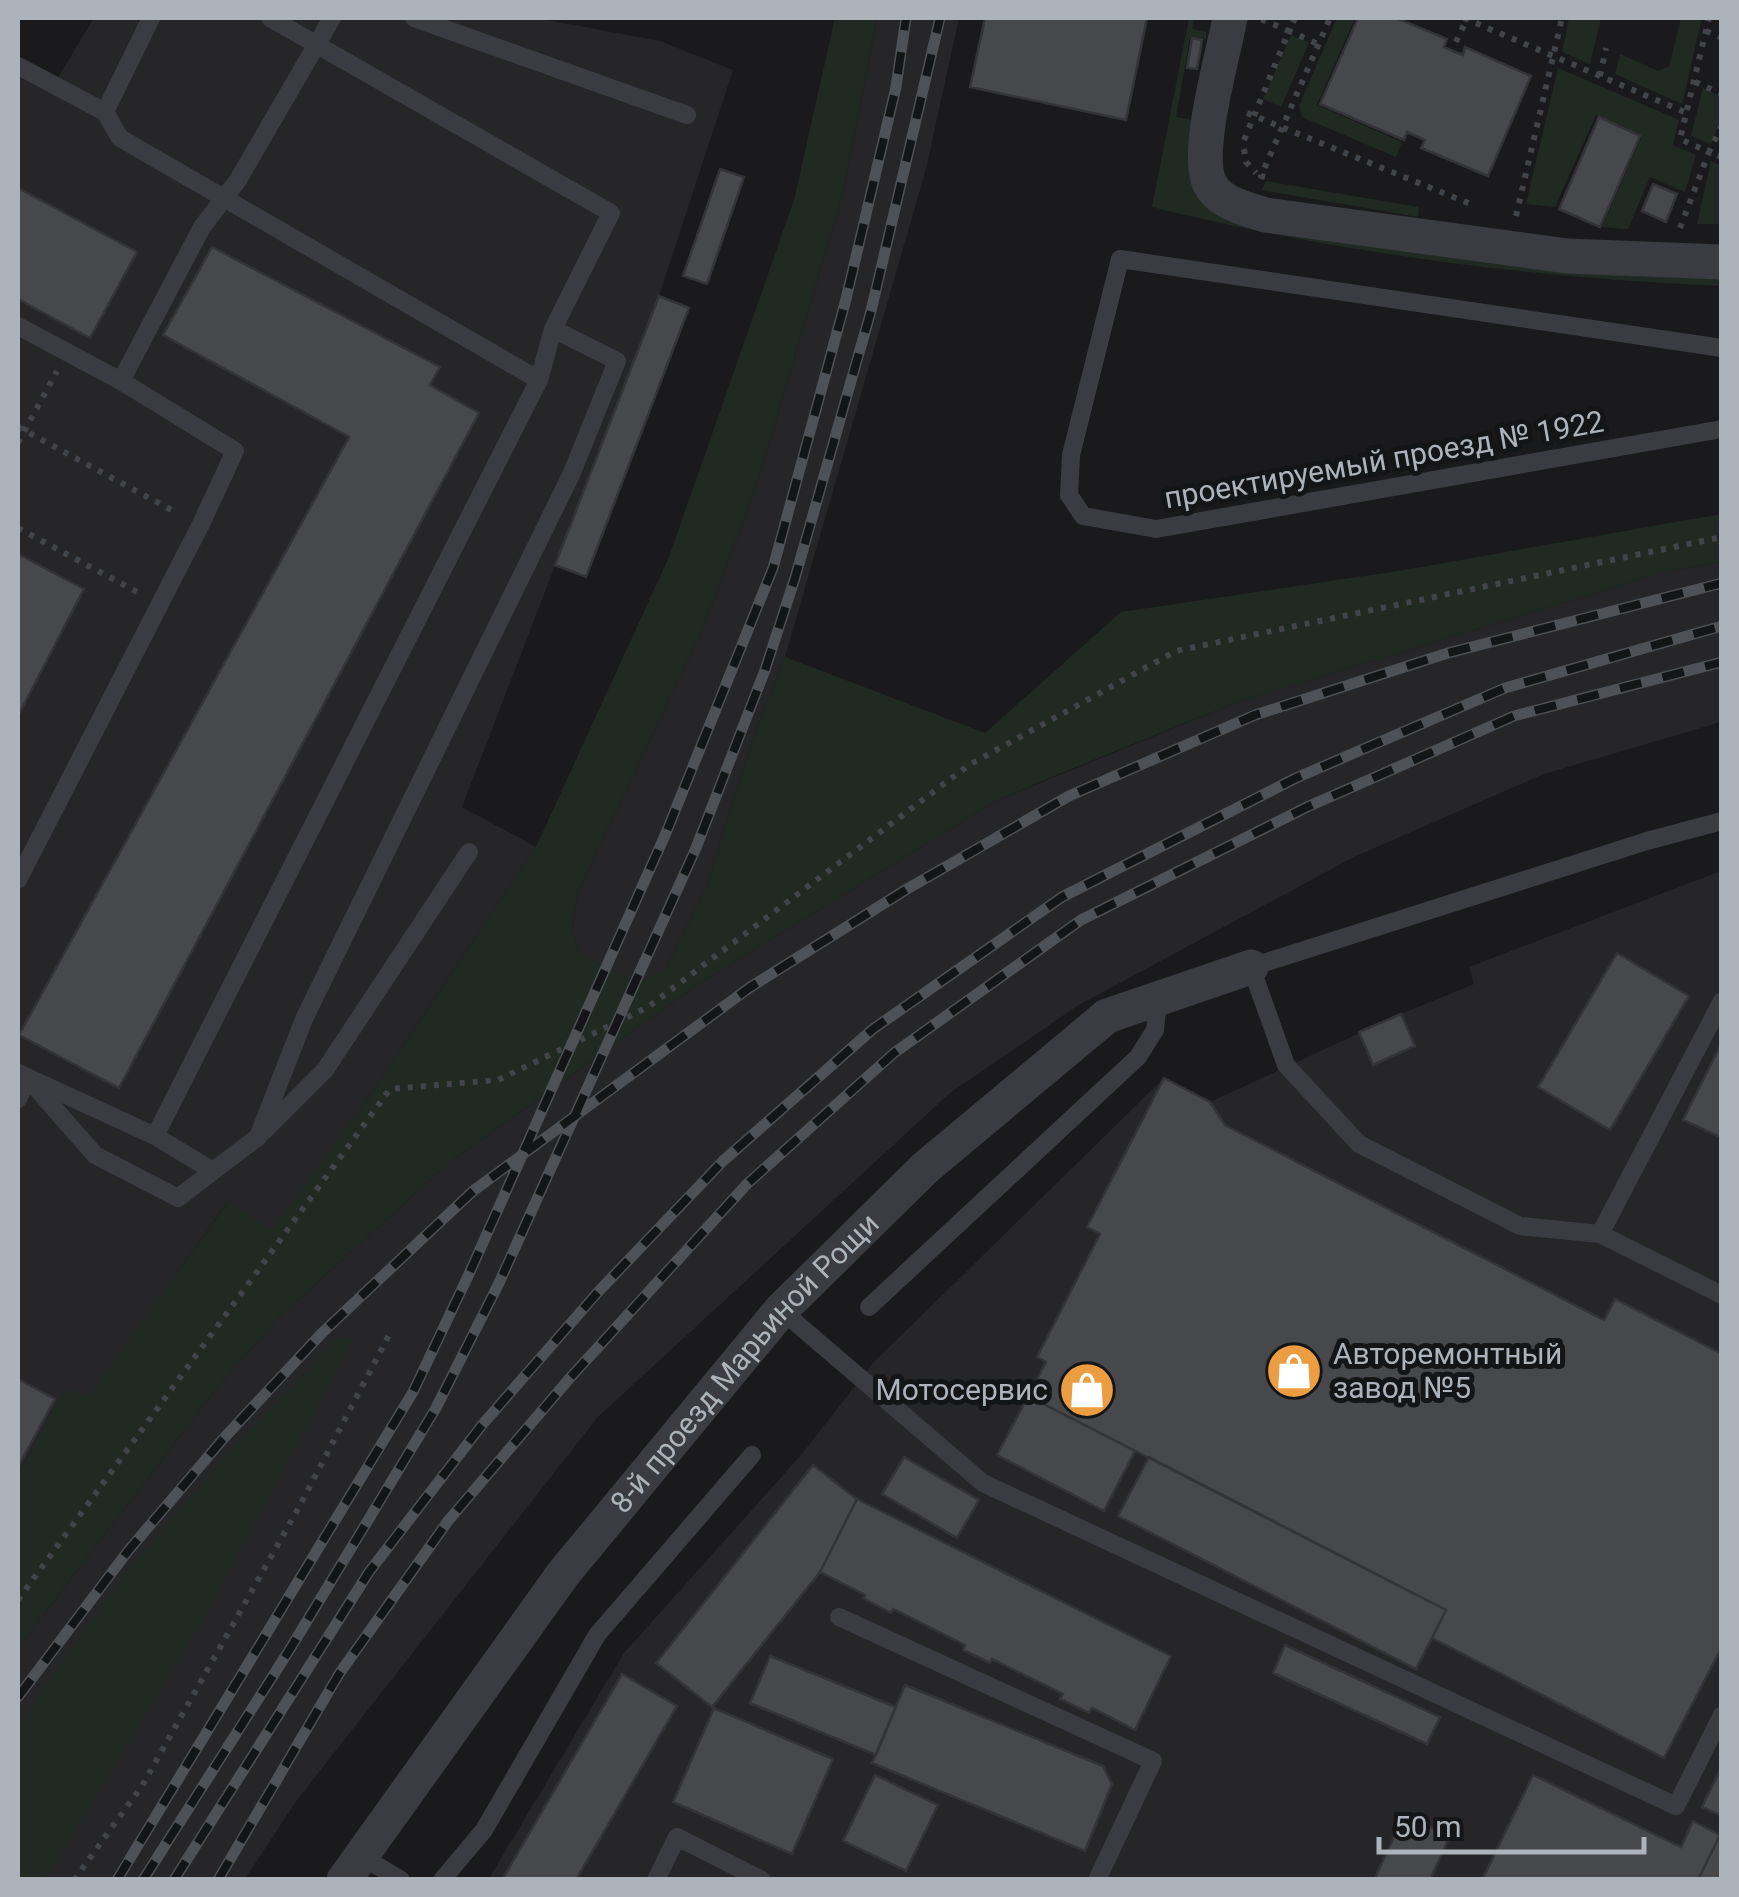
<svg xmlns="http://www.w3.org/2000/svg" width="1739" height="1897" font-family="Roboto,sans-serif">
  <style>
    .built { fill: #262629 }
    .green { fill: #212a22 }
    .building { fill: #46484c; stroke: #343438; stroke-width: 2.5 }
    .lines { fill: none; stroke-linecap: round; stroke-linejoin: round }
    .path { stroke: #414448; stroke-width: 6; stroke-dasharray: 5 8; stroke-linecap: butt }
    .service { stroke: #3b3c41; stroke-width: 18 }
    .minor { stroke: #3b3c41; stroke-width: 35 }
    .rail-casing { stroke: #4e5156; stroke-width: 11 }
    .rail { stroke: #141517; stroke-width: 8; stroke-dasharray: 22; stroke-linecap: butt }
    .labels { text-anchor: middle; stroke-width: 10; stroke-linejoin: round; paint-order: stroke }
    .street-label { font-size: 30px; fill: #acb3bb; stroke: #141517 }
    .poi-label { font-size: 30px; fill: #acb3bb; stroke: #141517; text-anchor: start }
  </style>
  <rect width="100%" height="100%" fill="#1a1a1c"/>
  <path class="built" d="M94,18H536L660,41L733,70L659,296L462,807L536,847L377,1085L272,1231L227,1203L89,1397L65,1391L18,1475V77L49,92Z
    M877,18H959L926,169L785,657L753,737L707,885L666,968L637,984L580,954L572,929L578,892L704,626L758,481L843,193Z
    M1721,562V722L1544,774L1354,857L1077,1006L950,1093L598,1417L297,1800L245,1879H18V1648L217,1388L278,1318L450,1162L697,985L996,801L1235,703L1668,571Z
    M1721,871V1879L488,1880L624,1653L801,1455L873,1363L1164,1078L1210,1102L1401,1014L1474,984L1469,967Z"/>
  <path class="green" d="M835,18H877L843,193L758,481L704,626L578,892L572,929L580,954L637,983L666,968L707,885L753,737L785,657L985,733L1121,612L1398,571L1721,514V562L1668,571L1235,703L1059,774L996,801L697,985L450,1162L278,1318L217,1388L18,1648V1475L65,1390L89,1396L228,1202L272,1230L377,1085L536,847L669,557L794,200Z
    M1189,18H1194L1192,29L1206,32V39L1190,37L1176,117L1193,120L1200,191L1721,276V286C1530,278 1339,253 1152,207Z
    M1337,18H1355L1317,105L1402,142L1396,157L1302,117L1299,106Z
    M1569,18H1601L1590,64L1562,52Z
    M1681,18H1702L1682,104L1615,74L1620,54L1658,71L1669,66Z
    M1291,35L1309,43L1281,107L1263,99Z
    M1558,68L1679,120L1673,145L1696,155L1685,192L1650,177L1628,229L1602,227L1642,136L1596,115L1555,207L1526,204Z
    M1703,88L1721,97V119L1711,144L1691,136Z
    M1711,161L1721,166V224H1697Z
    M1266,181L1419,207L1418,217L1262,190Z
    M338,1338L353,1340L205,1616L46,1879H18V1726L123,1576L235,1446Z"/>
  <path class="building" d="M985,18H1147L1126,120L970,87Z
    M1358,18H1396L1447,39L1444,47L1453,51L1463,55L1465,47L1531,76L1488,176L1421,148L1425,140L1407,132L1404,140L1320,104Z
    M1192,38L1202,40L1197,69L1187,68Z
    M1599,117L1640,136L1600,227L1559,209Z
    M720,169L744,177L707,284L683,276Z
    M1653,184L1677,194L1666,222L1642,211Z
    M18,188L137,252L90,338L18,299Z
    M212,247L440,367L430,385L479,413L119,1088L19,1035L349,437L163,335Z
    M659,296L689,308L586,577L555,565Z
    M18,554L84,589L18,716Z
    M1617,953L1689,996L1610,1130L1538,1087Z
    M1401,1014L1415,1046L1373,1065L1359,1032Z
    M1722,1042V1138L1683,1120Z
    M1164,1078L1210,1102L1225,1125L1604,1320L1615,1299L1722,1354V1647L1664,1758L1432,1638L1446,1610L1028,1396L1046,1362L1037,1357L1100,1234L1087,1227Z
    M18,1379L55,1399L18,1467Z
    M1028,1396L1135,1451L1104,1511L997,1455Z
    M904,1457L979,1500L957,1538L882,1494Z
    M1149,1457L1446,1610L1416,1669L1118,1516Z
    M813,1465L857,1499L820,1572L712,1707L656,1663Z
    M857,1499L1171,1656L1135,1730L1092,1708L1089,1713L1060,1699L1063,1694L992,1659L990,1663L963,1650L965,1645L893,1609L891,1613L863,1598L865,1595L820,1572Z
    M1285,1645L1440,1717L1427,1744L1273,1673Z
    M770,1656L896,1707L876,1755L750,1703Z
    M622,1674L677,1706L576,1880H502Z
    M905,1685L1103,1766L1112,1784L1085,1851L872,1763Z
    M714,1708L833,1759L792,1854L673,1802Z
    M1722,1766V1816L1702,1807Z
    M875,1775L938,1805L906,1871L843,1841Z
    M1533,1775L1681,1847L1693,1821L1720,1835L1698,1880H1482Z
    M1404,1815L1450,1836L1430,1880H1374Z
    M1720,1835L1722,1880H1698Z"/>
  <g class="lines">
    <path class="path" d="M1295,18L1289,31L1318,44
      M1464,18L1687,113
      M1706,31L1722,38
      M1456,42L1467,18
      M1600,76L1606,48
      M1695,82L1722,94
      M1247,113L1473,205
      M1722,125L1709,152L1722,157
      M1244,140L1289,31L1261,19
      M1244,149L1246,162L1256,173
      M1265,177L1261,176L1330,18
      M1516,216L1562,18
      M1680,228L1709,152L1680,139L1709,18
      M18,427L177,513
      M18,443L57,371
      M18,528L139,593
      M18,1600L390,1089L498,1080L648,1007L969,765L1176,651L1722,537
      M74,1880L142,1786L299,1507L390,1333"/>
    <path class="service" d="M414,18L687,115
      M18,66L105,112L120,138L539,380
      M105,112L151,18
      M18,326L121,381L235,451L200,526L18,880
      M1722,348L1120,259L1071,455L1069,495L1083,516L1156,529L1722,429
      M121,381L202,227L238,180L332,18
      M1722,821L1647,841L1251,967L1286,1065L1359,1144L1520,1226L1600,1234L1722,1295
      M18,1073L155,1136L539,380L553,329L611,213L270,18
      M32,1083L95,1155L178,1198L213,1171
      M18,1099L28,1078
      M263,1132L325,1070L469,852
      M155,1136L213,1171L258,1137L304,1019L571,475L617,361L553,329
      M1600,1234L1722,1001
      M869,1307L1138,1057L1155,1030L1158,999
      M781,1310L983,1483L1676,1806L1722,1715
      M839,1617L1153,1761L1097,1880
      M361,1856L401,1880
      M442,1880L484,1830L597,1635L752,1455
      M656,1880L677,1837L762,1880"/>
    <g class="minor">
      <path d="M1230,18C1223,56 1197,144 1208,179C1215,202 1244,208 1265,215L1567,256L1722,262"/>
      <path id="s1" d="M344,1880L563,1574L781,1310L925,1168L1107,1016L1251,967"/>
    </g>
    <g class="rail-casing">
      <path id="rail" d="M18,1697L128,1551L223,1439L322,1333L473,1191L749,988L907,889L1069,796L1255,715L1448,653L1722,583
        M117,1880L413,1392L469,1274L666,833L773,568L846,299L896,87L906,18
        M143,1880L290,1649L436,1408L499,1283L696,848L765,670L795,578L871,311L940,18
        M174,1880L369,1572L482,1425L598,1292L723,1161L873,1029L1062,897L1296,778L1505,688L1722,626
        M218,1880L339,1674L448,1521L569,1379L747,1184L894,1053L1081,920L1307,807L1514,716L1722,662"/>
    </g>
    <use href="#rail" class="rail"/>
  </g>
  <defs>
    <g id="shop-disc" transform="scale(2.875)"><circle r="9.5" fill="#ec9c41" stroke="#141517"/><path d="M-5-2.5h2.3a2.7 3.5 0 0 1 5.4 0H5L5.5 6h-11ZM-1.5-2.5h3a1.5 2.3 0 0 0-3 0Z" fill="#fff"/></g>
  </defs>
  <g fill-rule="evenodd">
    <use href="#shop-disc" x="1294" y="1371"/>
    <use href="#shop-disc" x="1087" y="1390"/>
  </g>
  <g class="labels">
    <g class="street-label">
      <text transform="translate(1384 460) rotate(-10)" y="10">проектируемый проезд № 1922</text>
      <text dy="10" stroke="none"><textPath href="#s1" startOffset="655">8-й проезд Марьиной Рощи</textPath></text>
    </g>
    <g class="poi-label">
      <text x="1333" y="1364">Авторемонтный<tspan x="1333" dy="34">завод №5</tspan></text>
      <text x="1048" y="1400" text-anchor="end">Мотосервис</text>
    </g>
  </g>
  <rect width="1739" height="1897" fill="none" stroke="#acb3bb" stroke-width="40"/>
  <path d="M1379 1837v15h265v-15" fill="none" stroke="#acb3bb" stroke-width="5"/>
  <text x="1394" y="1837" font-size="30" fill="#acb3bb" stroke="#141517" stroke-width="8" paint-order="stroke">50 m</text>
</svg>
